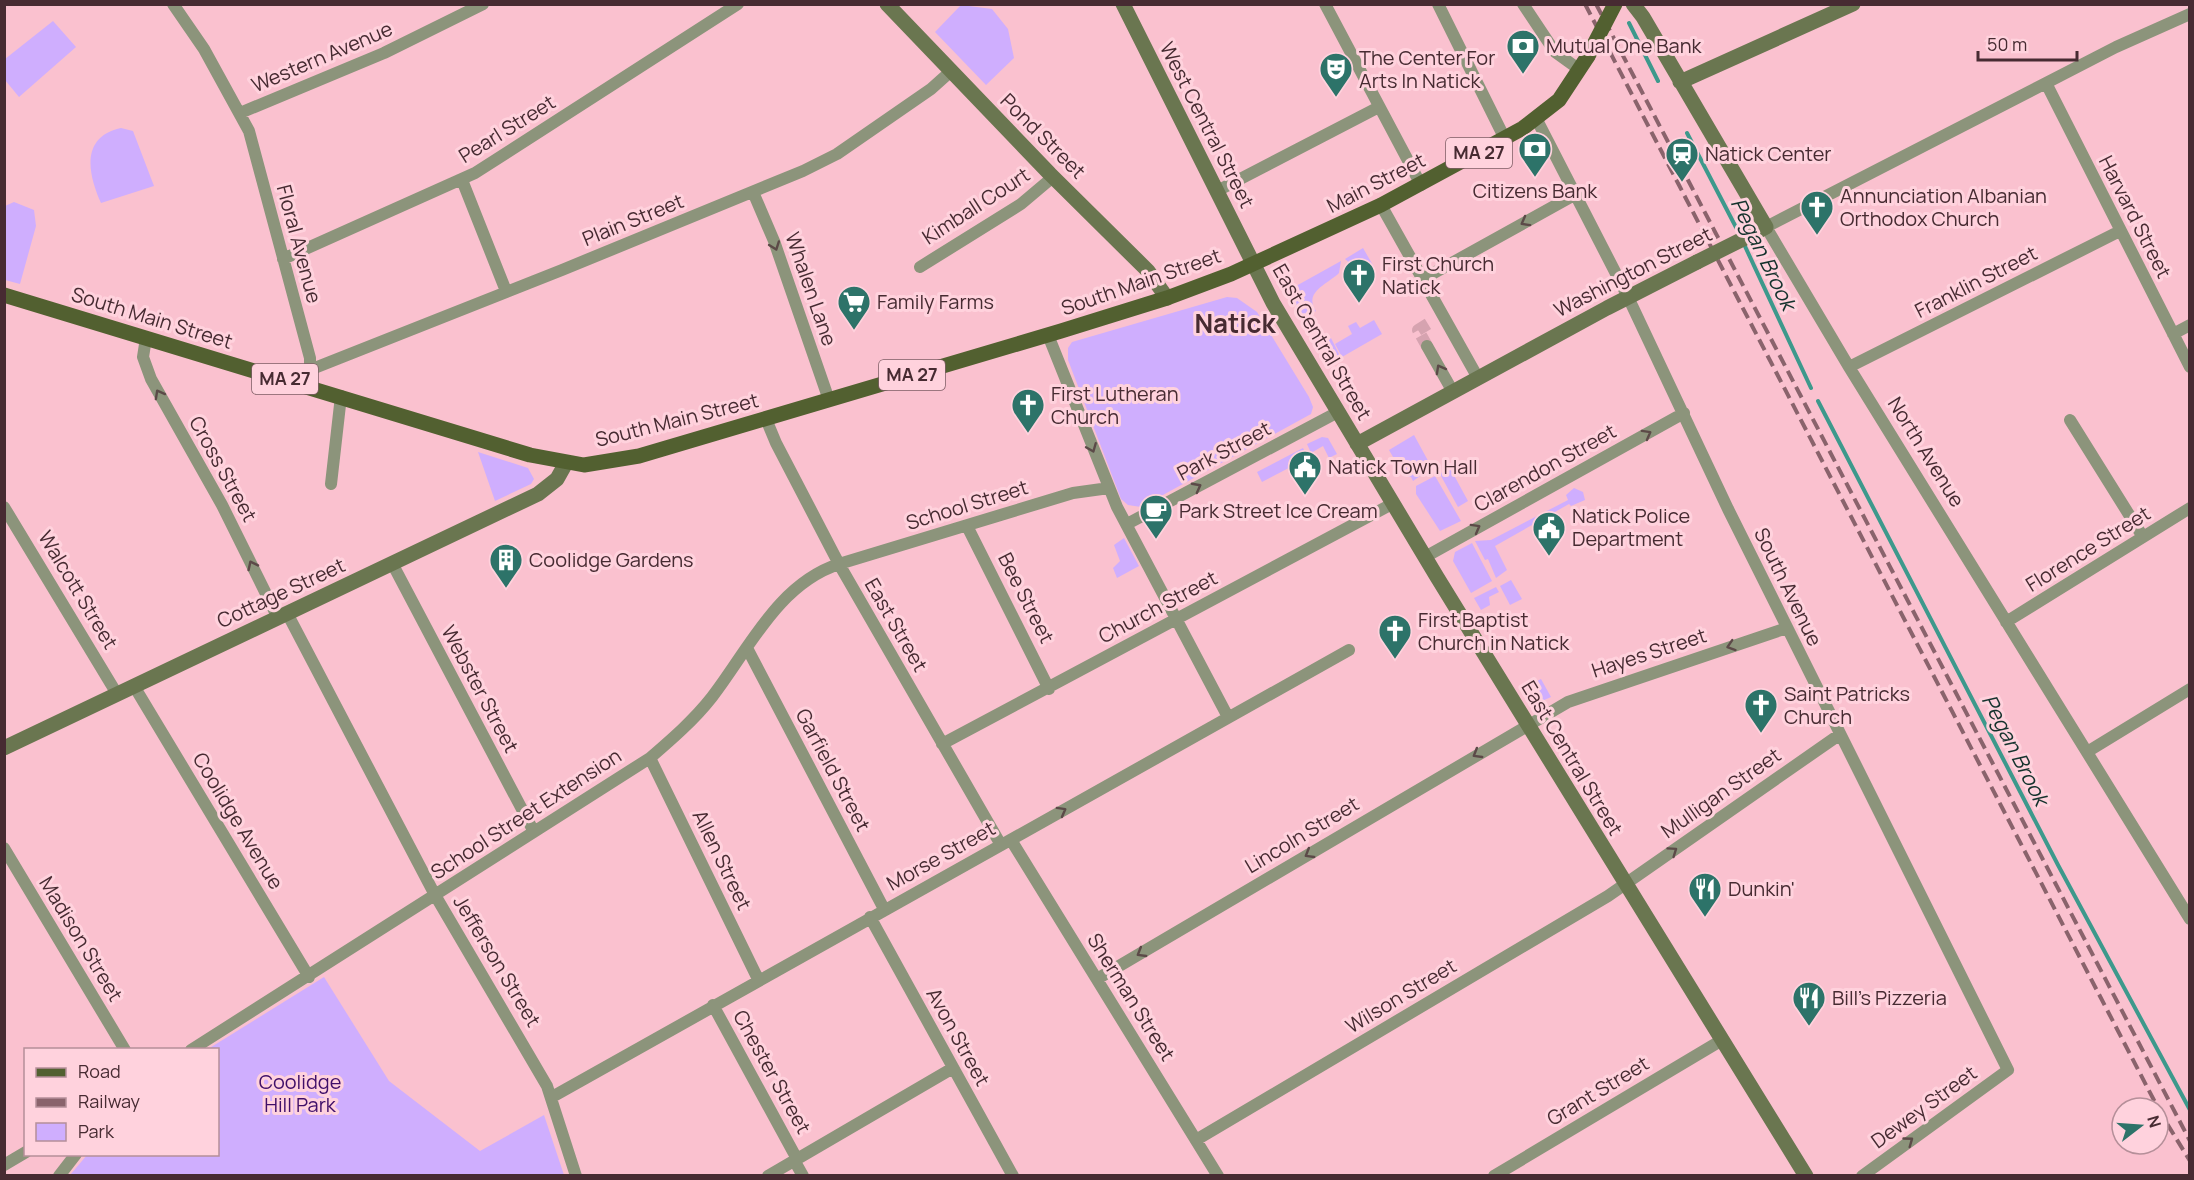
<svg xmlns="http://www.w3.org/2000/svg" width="2194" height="1180" font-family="Manrope,sans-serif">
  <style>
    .green { fill: #cfaefe }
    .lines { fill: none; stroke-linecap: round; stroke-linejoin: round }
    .stream { stroke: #3d998c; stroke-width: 4 }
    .street-tunnel { stroke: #d6a3b0; stroke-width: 12; stroke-dasharray: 12 6; stroke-linecap: butt }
    .street { stroke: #8c947b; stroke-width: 12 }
    .secondary { stroke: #6a7650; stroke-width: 15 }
    .primary { stroke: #526030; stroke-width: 15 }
    .rail { stroke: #8a636c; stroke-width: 4; stroke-dasharray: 12 6; stroke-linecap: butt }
    .secondary-bridge { stroke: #6a7650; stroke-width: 15 }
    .primary-bridge { stroke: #526030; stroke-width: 15 }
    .oneway { stroke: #5c4a48 }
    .labels { text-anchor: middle; stroke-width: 6; stroke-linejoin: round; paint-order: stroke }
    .shield { fill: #ffd2dd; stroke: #7e5d65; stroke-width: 1.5 }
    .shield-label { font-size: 18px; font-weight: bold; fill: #472b32 }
    .poi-label { font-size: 20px; fill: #472b32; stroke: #ffd2dd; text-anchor: start }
    .street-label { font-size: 20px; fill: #472b32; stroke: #ffd2dd }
    .park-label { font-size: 20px; fill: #400f69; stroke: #ffd2dd }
    .water-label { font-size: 21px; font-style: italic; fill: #15322d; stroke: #ffd2dd }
    .district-label { font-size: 26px; font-weight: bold; fill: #472b32; stroke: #ffd2dd }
  </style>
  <rect width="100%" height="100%" fill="#fac1cf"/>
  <path class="green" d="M961,5L992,9L1008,29L1014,58L986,85L935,32Z
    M53,21L76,47L19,97L5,80V59Z
    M121,128L133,131L154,186L101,203C88,174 80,137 121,128Z
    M14,202L34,210L36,226L20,284L5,280V206Z
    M1363,248L1374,267L1362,274L1345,259Z
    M1341,261L1339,273C1328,284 1303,292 1316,311L1312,313L1309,324L1295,303L1296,286Z
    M1227,297L1237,298L1257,312L1309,397L1313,407L1311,414L1141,507L1128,505L1121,499L1068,360V348L1072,342Z
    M1374,320L1382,334L1342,357L1335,344L1352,334L1348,326L1356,322L1360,328Z
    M1317,337L1328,341L1331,338L1341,358L1332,362Z
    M1414,435L1432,468L1413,481L1411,477L1404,476L1389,450Z
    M1322,437L1328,438L1337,454L1329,458L1323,446L1311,453L1307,444Z
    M1303,448L1308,458L1262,482L1257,472Z
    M478,452L528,468L534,479L531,484L495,501Z
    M1450,468L1468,501L1458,507L1441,476V473Z
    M1435,476L1461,521L1440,531L1416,494V486Z
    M1574,488L1583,492L1585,500L1571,506L1569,504L1495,546L1507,570L1496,578L1488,559L1485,560L1475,541L1491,540L1568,500L1566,495Z
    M1124,538L1139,566L1117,578L1113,568L1120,561L1114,545Z
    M1472,543L1492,581L1471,593L1453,561L1455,552Z
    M1511,580L1522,599L1510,605L1500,586Z
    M1496,587L1499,592L1489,597L1490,605L1481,610L1474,598Z
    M1541,679L1551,697L1542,701L1533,698L1527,686Z
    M324,977L389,1081L480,1151L544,1115L564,1175H70L87,1155L218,1154V1050L208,1049Z"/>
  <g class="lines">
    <path class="stream" d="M1629,23L1658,81
      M1687,133L1740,235
      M1743,242L1811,388
      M1818,401L2058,865L2190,1110"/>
    <path class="street-tunnel" d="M1427,346L1418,330L1431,322"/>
    <path class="street" d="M173,4L204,49L249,131L310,358V387
      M1325,4L1421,185
      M1438,4L1505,139
      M1523,4L1555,52L1580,70
      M2190,14L2116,47L1766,227L1849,367L2190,919
      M2046,83L2190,367
      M240,113L384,53L483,4
      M1537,120L1628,297L1728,509L2008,1070L1862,1176
      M462,180L506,291
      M1217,191L1379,107
      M753,192L774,241L829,400
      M1381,205L1478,378
      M283,259L475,173L738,4
      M920,267L1021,204L1053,177
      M1423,279L1576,194
      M2173,334L2190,325
      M1048,335L1117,507L1228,717
      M146,338L143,357L151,379L222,505L278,618
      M1427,346L1453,392
      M1849,367L2120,231
      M312,369L562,270L803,171L837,154L931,89L950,72
      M766,419L776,443L839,564L1001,845
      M2070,420L2143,537
      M331,484L341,396
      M4,507L117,694
      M1127,524L1338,412
      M967,526L1049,689
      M1425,557L1684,413
      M392,563L534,832
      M287,613L435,895L547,1086L576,1176
      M2006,622L2190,508
      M747,648L884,909
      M134,686L309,977
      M942,744L1392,504
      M2087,752L2190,689
      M650,758L758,979
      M1011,840L1218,1176
      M4,848L125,1050
      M870,917L1013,1176
      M1097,979L1568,702L1787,628
      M713,1005L797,1159
      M191,1050L650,758C672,739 694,720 712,697C749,649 778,584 839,564L1073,493L1109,488
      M552,1097L1349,650
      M1196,1140L1608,896L1839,735
      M794,1160L803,1176
      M4,1165L26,1152
      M59,1176L76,1154
      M768,1176L953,1068
      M1494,1176L1722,1040"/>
    <path class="secondary" d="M887,4L1050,174L1148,271L1167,298
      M1123,4L1273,303L1437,577L1806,1176
      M1633,4L1643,17L1766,227L1745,238
      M1680,82L1853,4
      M1357,444L1607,308L1697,262
      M4,748L538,494L557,479L566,463"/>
    <path class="primary" d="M4,295L530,455L584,465L639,456L1061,331L1167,298L1231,274L1381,205L1523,128L1559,100L1588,56"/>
    <path class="rail" d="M1585,4L2158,1108
      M1596,4L2190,1141
      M2158,1109L2190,1161"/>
    <path class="secondary-bridge" d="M1697,262L1745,238"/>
    <path class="primary-bridge" d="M1588,56L1615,4"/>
  </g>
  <defs><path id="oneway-chevron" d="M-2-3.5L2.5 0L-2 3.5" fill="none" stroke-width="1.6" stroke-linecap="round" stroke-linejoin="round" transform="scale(1.5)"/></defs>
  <g class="oneway">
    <use href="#oneway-chevron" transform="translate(1525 222) rotate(151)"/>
    <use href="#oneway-chevron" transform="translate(775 246) rotate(70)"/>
    <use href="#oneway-chevron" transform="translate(1440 369) rotate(-119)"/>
    <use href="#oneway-chevron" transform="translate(159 394) rotate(-119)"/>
    <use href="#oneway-chevron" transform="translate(1647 434) rotate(-29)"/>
    <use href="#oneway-chevron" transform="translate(1092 448) rotate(68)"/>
    <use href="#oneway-chevron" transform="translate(1197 487) rotate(-28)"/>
    <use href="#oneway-chevron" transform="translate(1476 528) rotate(-29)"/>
    <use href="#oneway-chevron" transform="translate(252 565) rotate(-116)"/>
    <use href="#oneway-chevron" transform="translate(1731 646) rotate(162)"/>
    <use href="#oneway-chevron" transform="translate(1477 754) rotate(149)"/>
    <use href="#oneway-chevron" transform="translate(1062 811) rotate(-29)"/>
    <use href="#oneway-chevron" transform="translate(1673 851) rotate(-35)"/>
    <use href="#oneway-chevron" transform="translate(1309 854) rotate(149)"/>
    <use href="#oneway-chevron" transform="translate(1141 953) rotate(149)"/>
    <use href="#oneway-chevron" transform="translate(1909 1141) rotate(-36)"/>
  </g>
  <defs>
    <g id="bank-pin" transform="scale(1.725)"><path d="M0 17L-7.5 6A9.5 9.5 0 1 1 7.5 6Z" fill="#2d7369" stroke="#ffd2dd"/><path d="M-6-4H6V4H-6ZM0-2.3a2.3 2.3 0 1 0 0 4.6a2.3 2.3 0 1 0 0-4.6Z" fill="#fff"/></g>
    <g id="theatre-pin" transform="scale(1.725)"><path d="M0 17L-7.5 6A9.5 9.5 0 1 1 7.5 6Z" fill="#2d7369" stroke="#ffd2dd"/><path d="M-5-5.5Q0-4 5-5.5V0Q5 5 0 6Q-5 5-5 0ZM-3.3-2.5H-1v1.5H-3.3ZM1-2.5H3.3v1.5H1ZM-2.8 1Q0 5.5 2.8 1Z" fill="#fff"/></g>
    <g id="station-pin" transform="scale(1.725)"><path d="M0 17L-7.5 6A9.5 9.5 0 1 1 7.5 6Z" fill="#2d7369" stroke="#ffd2dd"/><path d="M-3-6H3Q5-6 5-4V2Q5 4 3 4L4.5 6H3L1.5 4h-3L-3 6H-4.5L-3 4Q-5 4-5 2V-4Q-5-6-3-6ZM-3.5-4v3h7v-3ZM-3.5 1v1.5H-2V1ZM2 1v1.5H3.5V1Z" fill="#fff"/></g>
    <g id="church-pin" transform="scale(1.725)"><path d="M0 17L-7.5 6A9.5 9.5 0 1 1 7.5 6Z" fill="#2d7369" stroke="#ffd2dd"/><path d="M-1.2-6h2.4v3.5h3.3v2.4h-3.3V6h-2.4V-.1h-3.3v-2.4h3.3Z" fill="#fff"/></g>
    <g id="supermarket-pin" transform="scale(1.725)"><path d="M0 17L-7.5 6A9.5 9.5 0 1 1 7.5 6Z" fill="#2d7369" stroke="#ffd2dd"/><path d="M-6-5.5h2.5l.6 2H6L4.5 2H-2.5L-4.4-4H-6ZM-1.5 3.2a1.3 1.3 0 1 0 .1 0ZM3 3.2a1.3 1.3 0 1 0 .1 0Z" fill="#fff"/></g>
    <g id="civic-pin" transform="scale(1.725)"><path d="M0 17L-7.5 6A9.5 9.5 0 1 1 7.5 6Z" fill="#2d7369" stroke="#ffd2dd"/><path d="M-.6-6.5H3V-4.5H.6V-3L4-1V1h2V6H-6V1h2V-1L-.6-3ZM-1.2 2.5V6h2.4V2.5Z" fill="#fff"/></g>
    <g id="cafe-pin" transform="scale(1.725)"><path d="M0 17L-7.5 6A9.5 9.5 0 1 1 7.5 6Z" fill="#2d7369" stroke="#ffd2dd"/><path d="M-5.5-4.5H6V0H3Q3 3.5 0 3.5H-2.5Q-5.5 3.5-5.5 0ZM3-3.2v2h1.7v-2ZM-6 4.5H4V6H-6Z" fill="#fff"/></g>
    <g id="building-pin" transform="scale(1.725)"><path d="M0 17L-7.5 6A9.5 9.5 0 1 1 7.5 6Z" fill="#2d7369" stroke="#ffd2dd"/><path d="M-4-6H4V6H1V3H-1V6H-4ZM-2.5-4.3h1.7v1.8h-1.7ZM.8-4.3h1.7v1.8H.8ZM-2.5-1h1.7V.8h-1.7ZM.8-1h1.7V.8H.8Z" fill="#fff"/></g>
    <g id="restaurant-pin" transform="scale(1.725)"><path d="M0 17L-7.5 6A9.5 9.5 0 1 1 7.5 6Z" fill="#2d7369" stroke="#ffd2dd"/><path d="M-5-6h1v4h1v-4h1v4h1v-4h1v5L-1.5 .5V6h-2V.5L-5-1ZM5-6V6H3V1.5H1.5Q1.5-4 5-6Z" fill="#fff"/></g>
  </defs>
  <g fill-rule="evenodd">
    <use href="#bank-pin" x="1523" y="46"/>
    <use href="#theatre-pin" x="1336" y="69"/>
    <use href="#bank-pin" x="1535" y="149"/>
    <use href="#station-pin" x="1682" y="154"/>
    <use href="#church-pin" x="1817" y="207"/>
    <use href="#church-pin" x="1359" y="275"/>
    <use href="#supermarket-pin" x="854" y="302"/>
    <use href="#church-pin" x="1028" y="405"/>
    <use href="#civic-pin" x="1305" y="467"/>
    <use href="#cafe-pin" x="1156" y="511"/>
    <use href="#civic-pin" x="1549" y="528"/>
    <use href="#building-pin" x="506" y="560"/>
    <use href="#church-pin" x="1395" y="631"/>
    <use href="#church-pin" x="1761" y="705"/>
    <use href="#restaurant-pin" x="1705" y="889"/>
    <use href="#restaurant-pin" x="1809" y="998"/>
  </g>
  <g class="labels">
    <g class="shield">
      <rect x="1446" y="138" width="66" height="30" rx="4.5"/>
      <rect x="879" y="360" width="66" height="30" rx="4.5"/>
      <rect x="252" y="364" width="66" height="30" rx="4.5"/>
    </g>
    <g class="shield-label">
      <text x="1479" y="159">MA 27</text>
      <text x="912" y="381">MA 27</text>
      <text x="285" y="385">MA 27</text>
    </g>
    <g class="poi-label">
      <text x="1546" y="53">Mutual One Bank</text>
      <text x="1359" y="65">The Center For<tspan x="1359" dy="23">Arts In Natick</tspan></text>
      <text x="1705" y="161">Natick Center</text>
      <text x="1535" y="198" text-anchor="middle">Citizens Bank</text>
      <text x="1840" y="203">Annunciation Albanian<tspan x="1840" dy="23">Orthodox Church</tspan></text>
      <text x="1382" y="271">First Church<tspan x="1382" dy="23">Natick</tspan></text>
      <text x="877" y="309">Family Farms</text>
      <text x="1051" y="401">First Lutheran<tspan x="1051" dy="23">Church</tspan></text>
      <text x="1328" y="474">Natick Town Hall</text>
      <text x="1179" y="518">Park Street Ice Cream</text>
      <text x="1572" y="523">Natick Police<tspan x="1572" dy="23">Department</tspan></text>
      <text x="529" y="567">Coolidge Gardens</text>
      <text x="1418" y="627">First Baptist<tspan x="1418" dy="23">Church in Natick</tspan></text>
      <text x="1784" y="701">Saint Patricks<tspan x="1784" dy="23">Church</tspan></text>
      <text x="1728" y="896">Dunkin'</text>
      <text x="1832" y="1005">Bill's Pizzeria</text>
    </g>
    <g class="street-label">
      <text transform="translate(322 57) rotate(-23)" y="7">Western Avenue</text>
      <text transform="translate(1207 125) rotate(63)" y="7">West Central Street</text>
      <text transform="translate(507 129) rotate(-32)" y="7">Pearl Street</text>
      <text transform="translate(1043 136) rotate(45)" y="7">Pond Street</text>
      <text transform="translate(1376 183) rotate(-27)" y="7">Main Street</text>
      <text transform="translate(976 206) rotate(-33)" y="7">Kimball Court</text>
      <text transform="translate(2135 217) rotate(63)" y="7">Harvard Street</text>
      <text transform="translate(633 220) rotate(-22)" y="7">Plain Street</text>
      <text transform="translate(299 244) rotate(75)" y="7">Floral Avenue</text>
      <text transform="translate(1633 272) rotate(-27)" y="7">Washington Street</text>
      <text transform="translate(1141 282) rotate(-19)" y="7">South Main Street</text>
      <text transform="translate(1976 282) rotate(-27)" y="7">Franklin Street</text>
      <text transform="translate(811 289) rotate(71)" y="7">Whalen Lane</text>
      <text transform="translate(152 318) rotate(17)" y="7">South Main Street</text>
      <text transform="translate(1322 342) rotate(60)" y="7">East Central Street</text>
      <text transform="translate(677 420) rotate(-14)" y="7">South Main Street</text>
      <text transform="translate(1224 451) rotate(-28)" y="7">Park Street</text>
      <text transform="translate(1926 452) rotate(58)" y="7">North Avenue</text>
      <text transform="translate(1545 468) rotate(-29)" y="7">Clarendon Street</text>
      <text transform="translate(223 469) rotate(61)" y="7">Cross Street</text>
      <text transform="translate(967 505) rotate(-17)" y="7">School Street</text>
      <text transform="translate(2088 549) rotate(-32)" y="7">Florence Street</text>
      <text transform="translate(1788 587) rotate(64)" y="7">South Avenue</text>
      <text transform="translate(78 590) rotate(59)" y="7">Walcott Street</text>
      <text transform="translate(281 593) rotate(-25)" y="7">Cottage Street</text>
      <text transform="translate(1026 598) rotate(63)" y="7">Bee Street</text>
      <text transform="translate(1158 607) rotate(-28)" y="7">Church Street</text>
      <text transform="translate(896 625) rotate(60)" y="7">East Street</text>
      <text transform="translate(1649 653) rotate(-18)" y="7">Hayes Street</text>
      <text transform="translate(480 689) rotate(62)" y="7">Webster Street</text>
      <text transform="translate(1572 758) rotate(59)" y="7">East Central Street</text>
      <text transform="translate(833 770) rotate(62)" y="7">Garfield Street</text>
      <text transform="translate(1721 793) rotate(-35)" y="7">Mulligan Street</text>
      <text transform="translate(526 814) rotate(-33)" y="7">School Street Extension</text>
      <text transform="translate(238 821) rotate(59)" y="7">Coolidge Avenue</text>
      <text transform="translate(1302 835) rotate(-31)" y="7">Lincoln Street</text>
      <text transform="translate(941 856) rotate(-29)" y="7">Morse Street</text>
      <text transform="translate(722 860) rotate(64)" y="7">Allen Street</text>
      <text transform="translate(81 939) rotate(59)" y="7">Madison Street</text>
      <text transform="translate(497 961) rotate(59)" y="7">Jefferson Street</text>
      <text transform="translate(1401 996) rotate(-31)" y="7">Wilson Street</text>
      <text transform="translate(1131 997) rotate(58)" y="7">Sherman Street</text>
      <text transform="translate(958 1037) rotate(61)" y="7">Avon Street</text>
      <text transform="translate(772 1072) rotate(61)" y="7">Chester Street</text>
      <text transform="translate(1598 1091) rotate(-31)" y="7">Grant Street</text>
      <text transform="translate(1924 1107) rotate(-36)" y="7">Dewey Street</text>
    </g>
    <g class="park-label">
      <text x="300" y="1089">Coolidge<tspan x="300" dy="23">Hill Park</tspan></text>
    </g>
    <g class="water-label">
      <text transform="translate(1763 254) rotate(64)" y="7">Pegan Brook</text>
      <text transform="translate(2015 750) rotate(63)" y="7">Pegan Brook</text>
    </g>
    <g class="district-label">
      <text x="1235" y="333">Natick</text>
    </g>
  </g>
  <rect width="2194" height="1180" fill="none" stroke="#472b32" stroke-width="12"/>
  <rect x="24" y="1048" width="195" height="108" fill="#ffd2dd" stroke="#b58f99" stroke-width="1.5"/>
  <rect x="36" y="1068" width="30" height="9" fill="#526030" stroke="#b58f99" stroke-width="1.5"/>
  <text x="78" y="1078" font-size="18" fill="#472b32">Road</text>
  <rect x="36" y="1098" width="30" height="9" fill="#8a636c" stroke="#b58f99" stroke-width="1.5"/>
  <text x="78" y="1108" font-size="18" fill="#472b32">Railway</text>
  <rect x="36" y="1123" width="30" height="18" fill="#cfaefe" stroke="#b58f99" stroke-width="1.5"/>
  <text x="78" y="1138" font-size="18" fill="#472b32">Park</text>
  <g transform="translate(2140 1126) rotate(73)"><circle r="28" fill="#ffd2dd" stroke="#b58f99" stroke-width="1.5"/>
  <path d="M0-4.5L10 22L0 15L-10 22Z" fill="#2d7369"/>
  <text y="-9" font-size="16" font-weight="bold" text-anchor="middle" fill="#472b32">N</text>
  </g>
  <path d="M1978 51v9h99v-9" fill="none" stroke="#472b32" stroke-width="3"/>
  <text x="1987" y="51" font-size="18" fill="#472b32" stroke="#ffd2dd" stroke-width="4.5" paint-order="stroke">50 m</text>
</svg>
